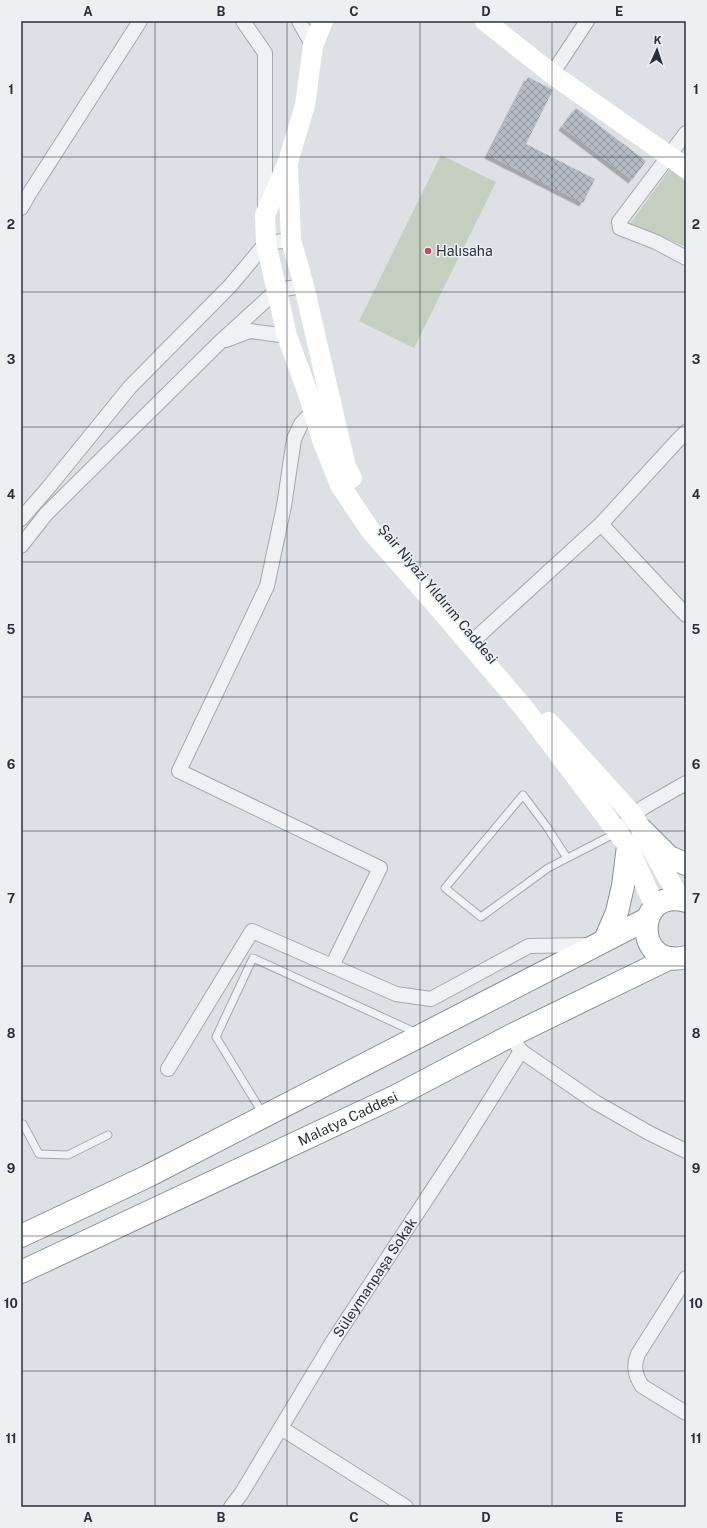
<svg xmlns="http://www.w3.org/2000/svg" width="707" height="1528" font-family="'Public Sans',sans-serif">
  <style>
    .park { fill: #c4cfbf }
    .building { fill: url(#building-cross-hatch); filter: url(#shadow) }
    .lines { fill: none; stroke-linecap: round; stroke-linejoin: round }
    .lane-casing { stroke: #a3a8af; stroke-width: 9 }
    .street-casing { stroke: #a3a8af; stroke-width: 16 }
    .highway-casing { stroke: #86909b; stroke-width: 24 }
    .lane { stroke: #eff1f4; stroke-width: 7 }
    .street { stroke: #eff1f4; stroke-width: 14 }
    .secondary { stroke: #fff; stroke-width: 20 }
    .highway { stroke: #fff; stroke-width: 22 }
    .grid { fill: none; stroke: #28303b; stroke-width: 1; stroke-opacity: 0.55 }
    .poi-dot { fill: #c14c65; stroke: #ecf0f3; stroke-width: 1.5 }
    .labels { text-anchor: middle; stroke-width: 3; stroke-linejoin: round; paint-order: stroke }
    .poi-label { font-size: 14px; fill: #28303b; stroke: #ecf0f3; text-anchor: start }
    .street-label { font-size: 14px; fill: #28303b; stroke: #ecf0f3 }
    .neatline { fill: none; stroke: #28303b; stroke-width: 1.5 }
    .grid-label { font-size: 13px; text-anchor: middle; font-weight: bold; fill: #28303b }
  </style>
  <defs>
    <pattern id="building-cross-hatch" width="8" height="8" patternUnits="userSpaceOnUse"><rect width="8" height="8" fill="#b5bbc2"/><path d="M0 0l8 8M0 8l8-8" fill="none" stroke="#93989f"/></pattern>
    <filter id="shadow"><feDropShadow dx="-3.5" dy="3.5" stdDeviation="0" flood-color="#0004"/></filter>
  </defs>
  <rect width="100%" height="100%" fill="#dde1e6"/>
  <path class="park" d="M441,155L496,182L414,348L359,321Z
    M670,169L686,182V247L630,224Z"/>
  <path class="building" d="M528,77L553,90L526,144L595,179L583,203L488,155Z
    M576,108L646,161L632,180L562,127Z"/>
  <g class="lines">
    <g class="lane-casing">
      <path id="lane" d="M567,858L547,827L523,795L445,888L481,917L548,868L616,833
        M263,1114L216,1037L253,958L417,1033
        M21,1125L23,1124L39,1154L68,1155L108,1135"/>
    </g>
    <g class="street-casing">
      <g id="street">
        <path d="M243,21L265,53V209"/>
        <path d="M299,21L313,46"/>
        <path d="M552,74L587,21"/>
        <path d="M686,133L619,222L620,228L656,242L686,258"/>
        <path d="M21,208L29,194L140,21"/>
        <path d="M226,340L250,331L287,336"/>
        <path d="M313,411L301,424L294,439L284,506L267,586L179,771L380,868L332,966"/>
        <path d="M21,519L48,488L130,387L230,286L266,243L291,240"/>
        <path d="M601,524L686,615"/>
        <path d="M21,546L46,514L220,342L277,290L304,286"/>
        <path d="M475,639L601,524L677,441L686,432"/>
        <path d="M617,832L633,815L644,807L686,783"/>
        <path d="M516,1044L521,1051L595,1102L649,1133L686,1151"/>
        <path d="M168,1069L252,931L396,994L431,999L529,946L589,945"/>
        <path d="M686,1278L638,1354C633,1366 635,1375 642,1386L686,1413"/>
        <path d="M281,1428L406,1507"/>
        <path id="s1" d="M231,1507L241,1494L333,1341L460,1148L521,1051"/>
      </g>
    </g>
    <g class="highway-casing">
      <g id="highway">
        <path d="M642,830L669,857L686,864"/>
        <path d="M686,901C634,886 633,971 686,957"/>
        <path d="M605,940L617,912L623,886L628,846"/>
        <path d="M21,1236L148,1176L647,919"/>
        <path id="s2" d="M21,1272L396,1096L510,1036L670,958"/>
      </g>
    </g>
    <use href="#lane" class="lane"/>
    <use href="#street" class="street"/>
    <path class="secondary" d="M323,21L313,46L305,105L288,162L265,215L266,243L287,336L309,396L321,437L340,485L370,530L430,598L524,708L628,846L655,907
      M485,21L552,74L686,168
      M288,167L291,240L304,286L346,467L352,478
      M549,722L633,815L680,899"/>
    <use href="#highway" class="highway"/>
  </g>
  <path class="grid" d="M155,21V1507M287,21V1507M420,21V1507M552,21V1507M21,157H686M21,292H686M21,427H686M21,562H686M21,697H686M21,831H686M21,966H686M21,1101H686M21,1236H686M21,1371H686"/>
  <circle class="poi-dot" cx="428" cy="251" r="4"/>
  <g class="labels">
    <g class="poi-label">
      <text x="436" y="256">Halısaha</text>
    </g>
    <g class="street-label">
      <text transform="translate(438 594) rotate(50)" y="5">Şair Niyazi Yıldırım Caddesi</text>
      <text dy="5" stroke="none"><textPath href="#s2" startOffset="361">Malatya Caddesi</textPath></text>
      <text dy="5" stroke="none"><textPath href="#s1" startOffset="271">Süleymanpaşa Sokak</textPath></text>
    </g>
  </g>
  <rect width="707" height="1528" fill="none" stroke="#ecf0f3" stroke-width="44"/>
  <g transform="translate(657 50) rotate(3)" stroke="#ecf0f3" stroke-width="3" paint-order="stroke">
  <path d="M0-3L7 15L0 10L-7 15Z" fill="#28303b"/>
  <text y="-6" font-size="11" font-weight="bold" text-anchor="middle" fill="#28303b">K</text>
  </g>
  <rect x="22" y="22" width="663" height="1484" class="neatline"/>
  <g class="grid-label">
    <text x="88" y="16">A</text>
    <text x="221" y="16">B</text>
    <text x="354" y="16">C</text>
    <text x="486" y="16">D</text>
    <text x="619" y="16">E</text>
    <text x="11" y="94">1</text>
    <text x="696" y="94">1</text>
    <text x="11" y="229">2</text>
    <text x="696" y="229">2</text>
    <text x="11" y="364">3</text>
    <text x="696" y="364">3</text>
    <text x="11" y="499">4</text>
    <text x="696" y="499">4</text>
    <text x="11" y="634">5</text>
    <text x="696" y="634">5</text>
    <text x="11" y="769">6</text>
    <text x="696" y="769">6</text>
    <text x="11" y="903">7</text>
    <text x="696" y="903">7</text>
    <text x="11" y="1038">8</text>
    <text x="696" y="1038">8</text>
    <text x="11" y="1173">9</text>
    <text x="696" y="1173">9</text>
    <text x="11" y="1308">10</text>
    <text x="696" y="1308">10</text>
    <text x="11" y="1443">11</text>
    <text x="696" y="1443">11</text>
    <text x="88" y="1522">A</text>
    <text x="221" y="1522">B</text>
    <text x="354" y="1522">C</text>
    <text x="486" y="1522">D</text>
    <text x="619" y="1522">E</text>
  </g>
</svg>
